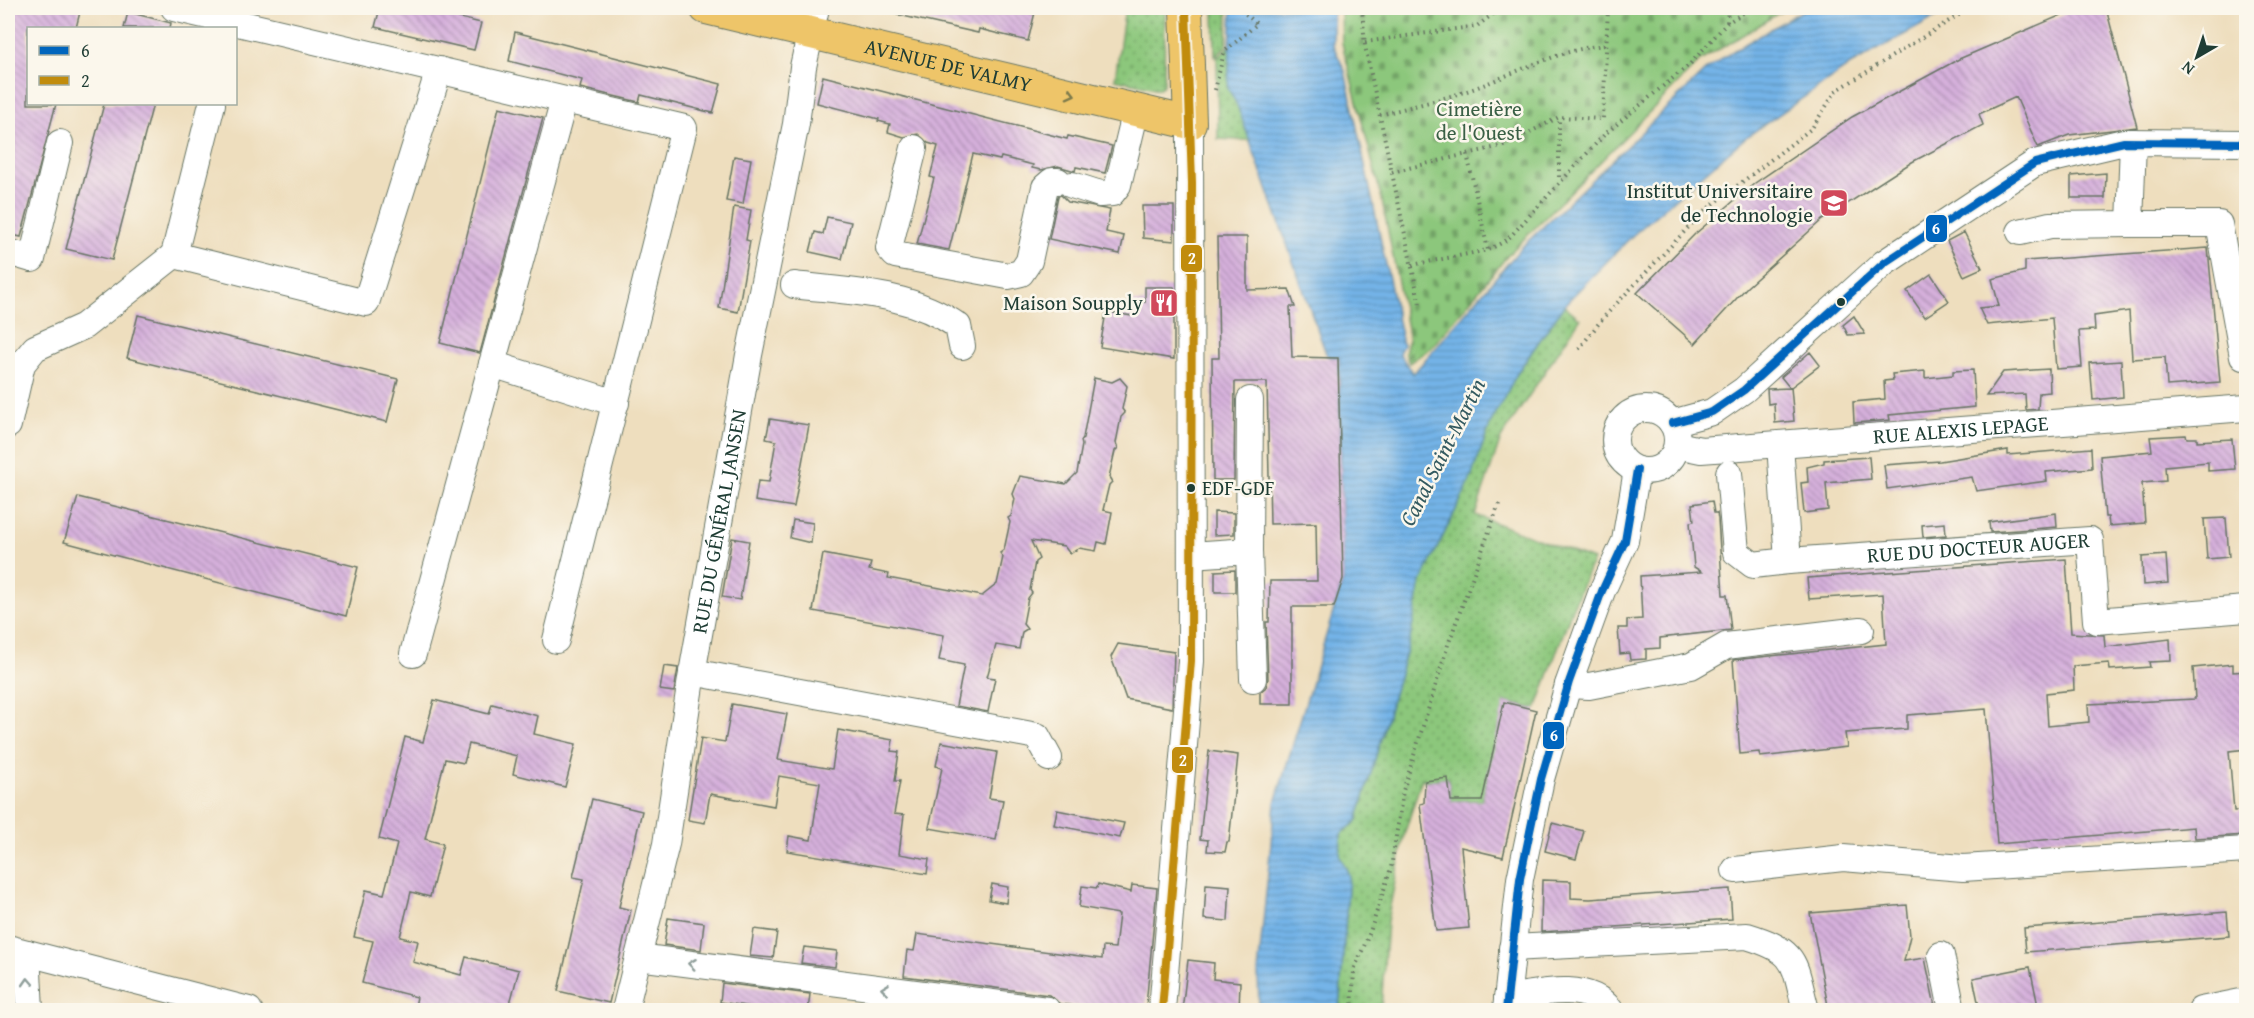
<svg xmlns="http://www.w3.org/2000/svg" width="2254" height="1018" font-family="'Gentium Book Plus',serif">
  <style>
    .grass { fill: url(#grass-dots); stroke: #568258; stroke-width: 1.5 }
    .cemetery { fill: url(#cemetery-stones); stroke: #568258; stroke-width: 1.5 }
    .water { fill: url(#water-rules); stroke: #4a788e; stroke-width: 1.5 }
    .building { fill: url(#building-back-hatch) }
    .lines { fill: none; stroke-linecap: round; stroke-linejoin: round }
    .minor-casing { stroke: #677564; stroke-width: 28 }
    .major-casing { stroke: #677564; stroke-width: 34 }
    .path { stroke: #677564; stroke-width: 4; stroke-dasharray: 1.5 4.5; stroke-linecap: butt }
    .minor { stroke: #fff; stroke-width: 26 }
    .major { stroke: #eec569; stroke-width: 32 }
    .bus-1-casing { stroke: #fbf7ec; stroke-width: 12 }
    .bus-2-casing { stroke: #fbf7ec; stroke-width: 12 }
    .bus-1 { stroke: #0065bd; stroke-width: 8 }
    .bus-2 { stroke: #c18c0d; stroke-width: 8 }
    .oneway { stroke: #7c7a4c }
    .oneway2 { stroke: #8f9e9a }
    .bus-dot { fill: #1f3d34; stroke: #fbf7ec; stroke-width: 2 }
    .labels { text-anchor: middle; stroke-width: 5; stroke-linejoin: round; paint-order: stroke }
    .bus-label { font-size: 20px; fill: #1f3d34; stroke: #fbf7ec; text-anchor: start }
    .street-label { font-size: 21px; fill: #1f3d34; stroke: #fbf7ec }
    .park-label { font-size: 21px; fill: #3a6046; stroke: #fbf7ec }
    .poi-label { font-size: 21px; fill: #1f3d34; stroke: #fbf7ec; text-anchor: end }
    .water-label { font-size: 22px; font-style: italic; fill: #345b61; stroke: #fbf7ec }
    .line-badge { stroke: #fbf7ec; stroke-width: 2 }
    .badge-label { font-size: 16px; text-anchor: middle; font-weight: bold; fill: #fff }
  </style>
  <defs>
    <pattern id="grass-dots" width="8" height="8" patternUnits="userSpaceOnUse" patternTransform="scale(1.5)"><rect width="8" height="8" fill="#8cc77b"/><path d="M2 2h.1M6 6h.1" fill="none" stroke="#72a366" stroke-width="1.8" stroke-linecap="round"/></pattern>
    <pattern id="cemetery-stones" width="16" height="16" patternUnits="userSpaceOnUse" patternTransform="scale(1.5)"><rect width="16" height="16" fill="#8cc77b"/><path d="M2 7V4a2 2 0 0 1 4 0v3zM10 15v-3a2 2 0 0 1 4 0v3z" fill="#72a366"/></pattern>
    <pattern id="water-rules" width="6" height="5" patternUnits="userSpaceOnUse" patternTransform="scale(1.5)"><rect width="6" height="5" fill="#74b4e8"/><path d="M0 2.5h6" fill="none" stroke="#5f94bd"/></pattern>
    <pattern id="building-back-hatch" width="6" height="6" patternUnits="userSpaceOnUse" patternTransform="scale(1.5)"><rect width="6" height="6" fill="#d6b0dc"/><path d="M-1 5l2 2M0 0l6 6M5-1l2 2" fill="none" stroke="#ad90b3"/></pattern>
  </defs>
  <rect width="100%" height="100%" fill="#fbf7ec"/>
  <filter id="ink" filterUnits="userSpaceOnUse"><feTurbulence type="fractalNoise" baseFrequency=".0167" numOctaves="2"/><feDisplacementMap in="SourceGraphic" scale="12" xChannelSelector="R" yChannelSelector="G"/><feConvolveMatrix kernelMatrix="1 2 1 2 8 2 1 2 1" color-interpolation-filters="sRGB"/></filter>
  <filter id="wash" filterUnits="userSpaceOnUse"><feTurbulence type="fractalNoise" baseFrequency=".008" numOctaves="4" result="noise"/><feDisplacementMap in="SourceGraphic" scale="24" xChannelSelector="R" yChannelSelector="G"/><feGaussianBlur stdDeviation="1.35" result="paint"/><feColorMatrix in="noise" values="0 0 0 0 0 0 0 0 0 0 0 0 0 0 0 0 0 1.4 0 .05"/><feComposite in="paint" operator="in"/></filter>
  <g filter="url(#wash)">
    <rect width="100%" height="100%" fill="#eedebe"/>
    <path class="grass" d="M1125,8H1165L1164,84L1159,89L1115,79Z
      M1214,8H1228L1227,45L1215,56Z
      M1256,31L1261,141L1218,139L1217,58L1228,47Z
      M1564,305L1580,319L1501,438L1475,515L1593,560L1571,612L1536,709L1505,702L1482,801H1451L1448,778L1425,781L1422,778L1405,832L1387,921L1381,1010H1339L1349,875L1340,856L1341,834L1357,821L1410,639L1421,581L1468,485L1491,422L1519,370Z"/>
    <path class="cemetery" d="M1341,8H1787L1700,61L1509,254L1432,347L1409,363L1405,352L1409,339L1382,200L1342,43Z"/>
    <path class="water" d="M1232,8H1333V45L1345,71L1403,345L1399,353L1413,374L1521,248L1705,71L1733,51L1807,8H1952L1852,64L1745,138L1632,236L1565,304L1519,370L1491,422L1468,485L1421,581L1410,639L1357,821L1341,834L1340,856L1349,875L1339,1010H1259L1258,972L1275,803L1343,580L1339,358L1327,356L1237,105L1228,88Z"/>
    <g id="blocks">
      <path class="building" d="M13,8H81L76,28H28V104H56L21,237L8,234V28Z
        M380,8H419L481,23L474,50L375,27Z
        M895,8H1036L1028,41L979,29L978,33L894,14Z
        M2078,8H2106L2137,127L2069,135L2038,147L2016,97L1979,114L1983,125L1912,162L1822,220L1747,287L1695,344L1637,293L1695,234L1755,183L1852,117L1959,59Z
        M128,12L171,23L170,28H124Z
        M515,32L721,84L713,113L641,95L639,102L580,88L582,80L509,61Z
        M823,76L1067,139L1068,136L1112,146L1105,173L1076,167L1075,171L1058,166L1041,170L1032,168L1033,165L1001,157L1000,160L973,154L949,250L917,244L934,178L930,177L938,146L928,143L918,134L904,137L888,132L890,124L878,121L879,119L817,103Z
        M104,104H153L112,260L66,249Z
        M499,107L543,118L480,353L440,343Z
        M734,156L751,159L743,204L726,201Z
        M2106,173L2105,198H2071V176Z
        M1061,195L1068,202L1110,210L1106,232L1124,236L1120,254L1049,239L1058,196Z
        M1142,206H1174V241L1143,238Z
        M734,207L751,210L746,240L750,241L738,312L719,308Z
        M827,217L851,222L842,259L810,252L815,232L823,234Z
        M1964,232L1982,268L1964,276L1947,241Z
        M1217,237H1247V290L1289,289L1295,307H1290L1292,357L1338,358L1343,579L1334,607H1292V704H1260V692L1266,687L1268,679L1266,622H1269L1270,581H1317L1316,523L1270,524L1267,382H1235L1234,480H1213L1212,358H1219Z
        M2208,248L2220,382L2167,386L2165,357L2132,359L2129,311L2094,316L2095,330L2079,331L2082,367L2056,369L2052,318L1987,325L1979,308L1999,306L1992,279L2025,271V261Z
        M1931,274L1949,301L1925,317L1907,291Z
        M1145,287H1174V359L1100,347L1106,312L1133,316L1132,302H1145Z
        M138,315L398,379L387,422L127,358Z
        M1854,316L1865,334L1848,335L1843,325Z
        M1810,352L1820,365L1791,387L1794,421L1775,423L1774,403L1768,404L1767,389L1790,388L1781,377Z
        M2121,361L2123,397L2093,400L2090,363Z
        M2049,369L2050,392L2039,393L2038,409L2026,410L2025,394L1986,396L2003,372Z
        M1973,370L1975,407L1889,415L1890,420L1854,423L1853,402L1885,399L1884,381L1893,380L1892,374L1925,371V378L1953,375V371Z
        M1094,378L1112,382L1120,378L1127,386L1122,409L1125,413L1121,417L1116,443L1118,448L1115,451L1109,477L1112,482L1109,485L1103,510L1112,512L1106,544L1098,542L1096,551L1079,548L1070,554L1064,546L1031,541L1039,559L1035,562L1030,590L1032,593L1028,598L1023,624L1027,629L1022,632L1019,649L996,645L987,677L995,678L988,712L956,706L964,665L939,660L944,635L813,611L823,554L871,563L869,570L889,574L888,578L982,596L997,584L1003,557L1000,553L1004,550L1010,522L1008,518L1011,516L1015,499L1013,494L1020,476L1066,484L1077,473L1082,445L1081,441L1083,438Z
        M770,419L809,425L794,507L755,501L758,481L769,482L776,441L766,439Z
        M2186,435L2187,438H2197V441L2232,439L2235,469L2208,471V462L2165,466L2166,481L2142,483L2145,523L2109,526L2108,517H2105L2100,456L2152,451L2150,437Z
        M2091,448L2092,468L2046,472L2047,481L1976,491L1972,477L1887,489L1884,465L1940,461L2008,450V455Z
        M1869,457L1871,479L1826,483L1828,510L1804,513L1801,483L1808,482L1807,467L1824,463V460Z
        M78,497L358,567L346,616L64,542Z
        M1712,501L1714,513H1717L1718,519L1723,595H1727L1731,630L1660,638V648L1646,649V659L1630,660L1629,653L1620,654L1618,628H1627V620L1642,619L1640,576L1702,572L1694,567L1690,522L1694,521L1692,504Z
        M1214,512L1234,513V534L1214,535Z
        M2056,513L2057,527L1990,532L1989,522Z
        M2226,518L2229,557L2207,559L2204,519Z
        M793,520L813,523L811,543L790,538Z
        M1945,523L1946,535L1923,537L1922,525Z
        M732,538L749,541L740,600L722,597Z
        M2166,555L2168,583L2143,585L2142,557Z
        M2066,559L2071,633L2104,635L2105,647L2170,639L2171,661L2149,662L2150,667L2110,670L2109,663L2073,666L2074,690L2046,693L2048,726L2089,722L2088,704L2195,699L2193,668L2233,664V672L2247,671V749L2229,751L2234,811L2247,810V835L2195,838L2194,827L1997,844L1986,709L1907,715V729L1845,733L1847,747L1760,757L1759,752L1740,754L1733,660L1886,644L1883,594L1809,599L1807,578Z
        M1235,570V592H1215V571Z
        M1118,644L1174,652L1172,708L1126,699L1111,657Z
        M664,666L678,668L674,692L660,690Z
        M434,700L489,714L492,704L538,716L534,734L576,744L565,787L513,774L517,756L469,744L464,763L445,759L425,839L443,844L430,897L411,892L400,937L418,941L413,962L461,975L466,957L519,970L508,1011L473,1004L472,1011H414L417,997L362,983L373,941L354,937L366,890L384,894L397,844L379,839L405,737L423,742Z
        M1504,702L1536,710L1503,857L1461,847L1469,928L1436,931L1420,804L1424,803L1425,781L1448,778L1451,801H1482Z
        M732,704L787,714L778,760L832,769L838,730L893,740L891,751L899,752L895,781H900L894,814L904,815L899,854L929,859L927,874L787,851L789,836L811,840L820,783L779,776L774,806L710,794L705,823L688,820L701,738L725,742Z
        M941,742L997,752L989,798L1003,800L996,840L929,828L942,768L936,766Z
        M1209,751L1238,755L1229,842H1227L1225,852L1207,851L1208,840L1200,839Z
        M592,799L642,811L619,907L631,910L609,1003L558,991L584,879L573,877Z
        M1057,810L1124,823L1120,838L1054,825Z
        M1552,823L1584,831L1576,859L1545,851Z
        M1542,880L1571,881V898L1590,899L1730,889L1732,919L1541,932Z
        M992,884L1008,887L1006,903L989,900Z
        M1098,884L1131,892L1132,885L1157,888L1146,1006L1142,1011H1113L1068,1005L1060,1004L1049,995L904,976L907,950L914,951L917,934L1102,959L1103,947L1115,948L1119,914L1079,907L1082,886L1097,888Z
        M1206,884L1230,886L1228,921L1204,919Z
        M1907,905L1910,936L1904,961L1925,958L1936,1011H1829L1810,913Z
        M2227,912L2229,936L2026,952L2024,928Z
        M668,918L704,923L701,950L664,945Z
        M754,929L777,932L773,958L750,956Z
        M804,947L837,951L835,967L801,963Z
        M1188,960L1214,963L1213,979L1240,982L1239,1011H1182Z
        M2030,967L2039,1011H1980L1973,978Z
        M722,983L810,994L808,1011H778L720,1002Z"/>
    </g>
  </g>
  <g filter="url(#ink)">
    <use href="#blocks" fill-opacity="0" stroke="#677564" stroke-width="1.5"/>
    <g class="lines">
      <g class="minor-casing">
        <g id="minor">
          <path d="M174,8L684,128L556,640"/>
          <path d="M212,104L174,255L366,303L439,70"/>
          <path d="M914,148L889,248L895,255L1008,276L1021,273L1029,261L1045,187L1052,181H1058"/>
          <path d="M1072,185L1100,194L1112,193L1118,185L1136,110"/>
          <path d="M2130,224H2219L2243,357H2246"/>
          <path d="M2020,232L2050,225L2130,224L2133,142"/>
          <path d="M8,252L32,259L60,143"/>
          <path d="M794,285C851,292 910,292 958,326L962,346"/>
          <path d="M492,364L616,403"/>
          <circle cx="1646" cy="440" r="31"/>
          <path d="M1672,423L1712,412L1744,390L1884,263L2035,163L2124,142L2246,143"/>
          <path d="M8,425L22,364L35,348L84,326L174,255"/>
          <path id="s1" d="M1780,444L1788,561L2090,540L2096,621L2246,609"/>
          <path id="s2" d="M1677,445L1701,450L2246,408"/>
          <path d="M1729,473L1736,552L1753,565L1788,561"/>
          <path d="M1249,551L1250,400"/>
          <path d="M1191,555L1249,551L1253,679"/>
          <path d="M413,654L564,100"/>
          <path d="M692,672L1037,736L1049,758"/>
          <path d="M1568,685L1589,686L1691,666L1726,646L1861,630"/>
          <path d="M1735,870L1843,858L1963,868L2246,850"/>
          <path d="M8,948L249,1010"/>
          <path d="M1512,948L1747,936C1799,952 1793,962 1806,1010"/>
          <path d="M27,953L30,1010"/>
          <path d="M1941,955L1952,1010"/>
          <path d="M638,957L1047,1010"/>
          <path d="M1507,998C1538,993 1589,980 1610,1010"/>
          <path id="s3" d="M625,1010L666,844L691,679L749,355L796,124L803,67L816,8"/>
          <path d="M1162,1010L1191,661L1190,123"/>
          <path d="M1506,1010L1520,879L1541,779L1569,682L1602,591L1625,541L1637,470"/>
          <path d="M2201,1010L2246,1001"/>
        </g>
      </g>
      <g class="major-casing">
        <g id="major">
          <path id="s4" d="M706,8L1190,123L1186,8"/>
        </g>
      </g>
      <path class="path" d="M1362,8L1365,46L1420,305
        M1727,22L1728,8
        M1365,42L1477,26L1501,8
        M1215,90L1224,52L1257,24L1239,8
        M1380,115C1412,106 1446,99 1478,87C1518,72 1561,49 1605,45
        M1467,154L1488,250
        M1392,172L1505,145L1559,117L1603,119L1608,8
        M1559,177V117
        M1412,265L1488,250L1507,240L1605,134L1690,64L1727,23L1751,8
        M1579,349L1603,318L1702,213L1812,128L1836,91L1970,8
        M1352,1010L1354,970L1370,932L1391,868L1403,791L1448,645L1500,501"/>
      <use href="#minor" class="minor"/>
      <use href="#major" class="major"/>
      <g class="bus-1-casing">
        <path id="bus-1" d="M1672,423L1712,412L1744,390L1884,263L2035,163L2124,142L2246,143
          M1506,1010L1520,879L1541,779L1569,682L1602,591L1625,541L1637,470"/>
      </g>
      <g class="bus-2-casing">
        <path id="bus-2" d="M1162,1010L1191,661L1192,183L1186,8"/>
      </g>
      <use href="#bus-1" class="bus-1"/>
      <use href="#bus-2" class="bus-2"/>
    </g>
    <defs><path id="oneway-chevron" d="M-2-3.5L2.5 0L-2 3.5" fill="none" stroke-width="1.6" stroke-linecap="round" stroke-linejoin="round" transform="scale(1.5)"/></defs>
    <use class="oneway" href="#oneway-chevron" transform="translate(1071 94) rotate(14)"/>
    <g class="oneway2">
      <use href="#oneway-chevron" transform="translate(692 964) rotate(-173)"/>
      <use href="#oneway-chevron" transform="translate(28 982) rotate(-93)"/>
      <use href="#oneway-chevron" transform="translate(885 989) rotate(-173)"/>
    </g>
  </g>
  <defs>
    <g id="university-square" transform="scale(1.5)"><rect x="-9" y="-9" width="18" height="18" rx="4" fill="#d1495b" stroke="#fbf7ec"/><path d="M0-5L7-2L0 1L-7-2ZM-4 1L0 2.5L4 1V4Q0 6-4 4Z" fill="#fff"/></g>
    <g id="restaurant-square" transform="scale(1.5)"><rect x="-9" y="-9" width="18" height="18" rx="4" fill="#d1495b" stroke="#fbf7ec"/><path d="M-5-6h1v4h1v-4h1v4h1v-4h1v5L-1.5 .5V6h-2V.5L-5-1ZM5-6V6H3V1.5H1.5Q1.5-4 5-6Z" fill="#fff"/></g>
  </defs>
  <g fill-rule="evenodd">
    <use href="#university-square" x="1834" y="203"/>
    <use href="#restaurant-square" x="1164" y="303"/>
  </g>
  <g class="bus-dot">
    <circle cx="1841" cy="302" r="5"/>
    <circle cx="1191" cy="488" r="5"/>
  </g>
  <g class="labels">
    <g class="bus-label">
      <text x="1202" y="495">EDF-GDF</text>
    </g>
    <g class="street-label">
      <text dy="7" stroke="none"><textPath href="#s4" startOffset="249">AVENUE DE VALMY</textPath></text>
      <text dy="7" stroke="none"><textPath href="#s2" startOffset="285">RUE ALEXIS LEPAGE</textPath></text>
      <text dy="7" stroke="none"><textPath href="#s3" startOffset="498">RUE DU GÉNÉRAL JANSEN</textPath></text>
      <text dy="7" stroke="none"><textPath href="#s1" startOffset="308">RUE DU DOCTEUR AUGER</textPath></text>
    </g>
    <g class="park-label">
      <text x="1479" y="116">Cimetière<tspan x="1479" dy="24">de l'Ouest</tspan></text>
    </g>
    <g class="poi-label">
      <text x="1813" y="198">Institut Universitaire<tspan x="1813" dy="24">de Technologie</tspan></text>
      <text x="1143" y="310">Maison Soupply</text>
    </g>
    <g class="water-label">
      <text transform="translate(1442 452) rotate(-63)" y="8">Canal Saint-Martin</text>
    </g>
  </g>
  <g class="line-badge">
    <rect x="1925" y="214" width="23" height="29" rx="6" fill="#0065bd"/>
    <rect x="1180" y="244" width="23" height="29" rx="6" fill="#c18c0d"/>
    <rect x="1542" y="721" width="23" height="29" rx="6" fill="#0065bd"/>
    <rect x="1171" y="746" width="23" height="28" rx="6" fill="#c18c0d"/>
  </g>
  <g class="badge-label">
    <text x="1936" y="234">6</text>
    <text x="1192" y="264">2</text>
    <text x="1554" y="741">6</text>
    <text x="1183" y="766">2</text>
  </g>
  <rect width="2254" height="1018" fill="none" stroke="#fbf7ec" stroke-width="30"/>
  <rect x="27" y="27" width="210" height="78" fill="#fbf7ec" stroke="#a3ada2" stroke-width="1.5"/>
  <rect x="39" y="46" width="30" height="9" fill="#0065bd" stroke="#a3ada2" stroke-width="1.5"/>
  <text x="81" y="57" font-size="18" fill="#1f3d34">6</text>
  <rect x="39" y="76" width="30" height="9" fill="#c18c0d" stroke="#a3ada2" stroke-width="1.5"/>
  <text x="81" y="87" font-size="18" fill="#1f3d34">2</text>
  <g transform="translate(2197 57) rotate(219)" stroke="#fbf7ec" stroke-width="4.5" paint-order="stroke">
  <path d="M0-4.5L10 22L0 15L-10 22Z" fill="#1f3d34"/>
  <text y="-9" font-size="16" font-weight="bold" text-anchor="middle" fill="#1f3d34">N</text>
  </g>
</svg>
